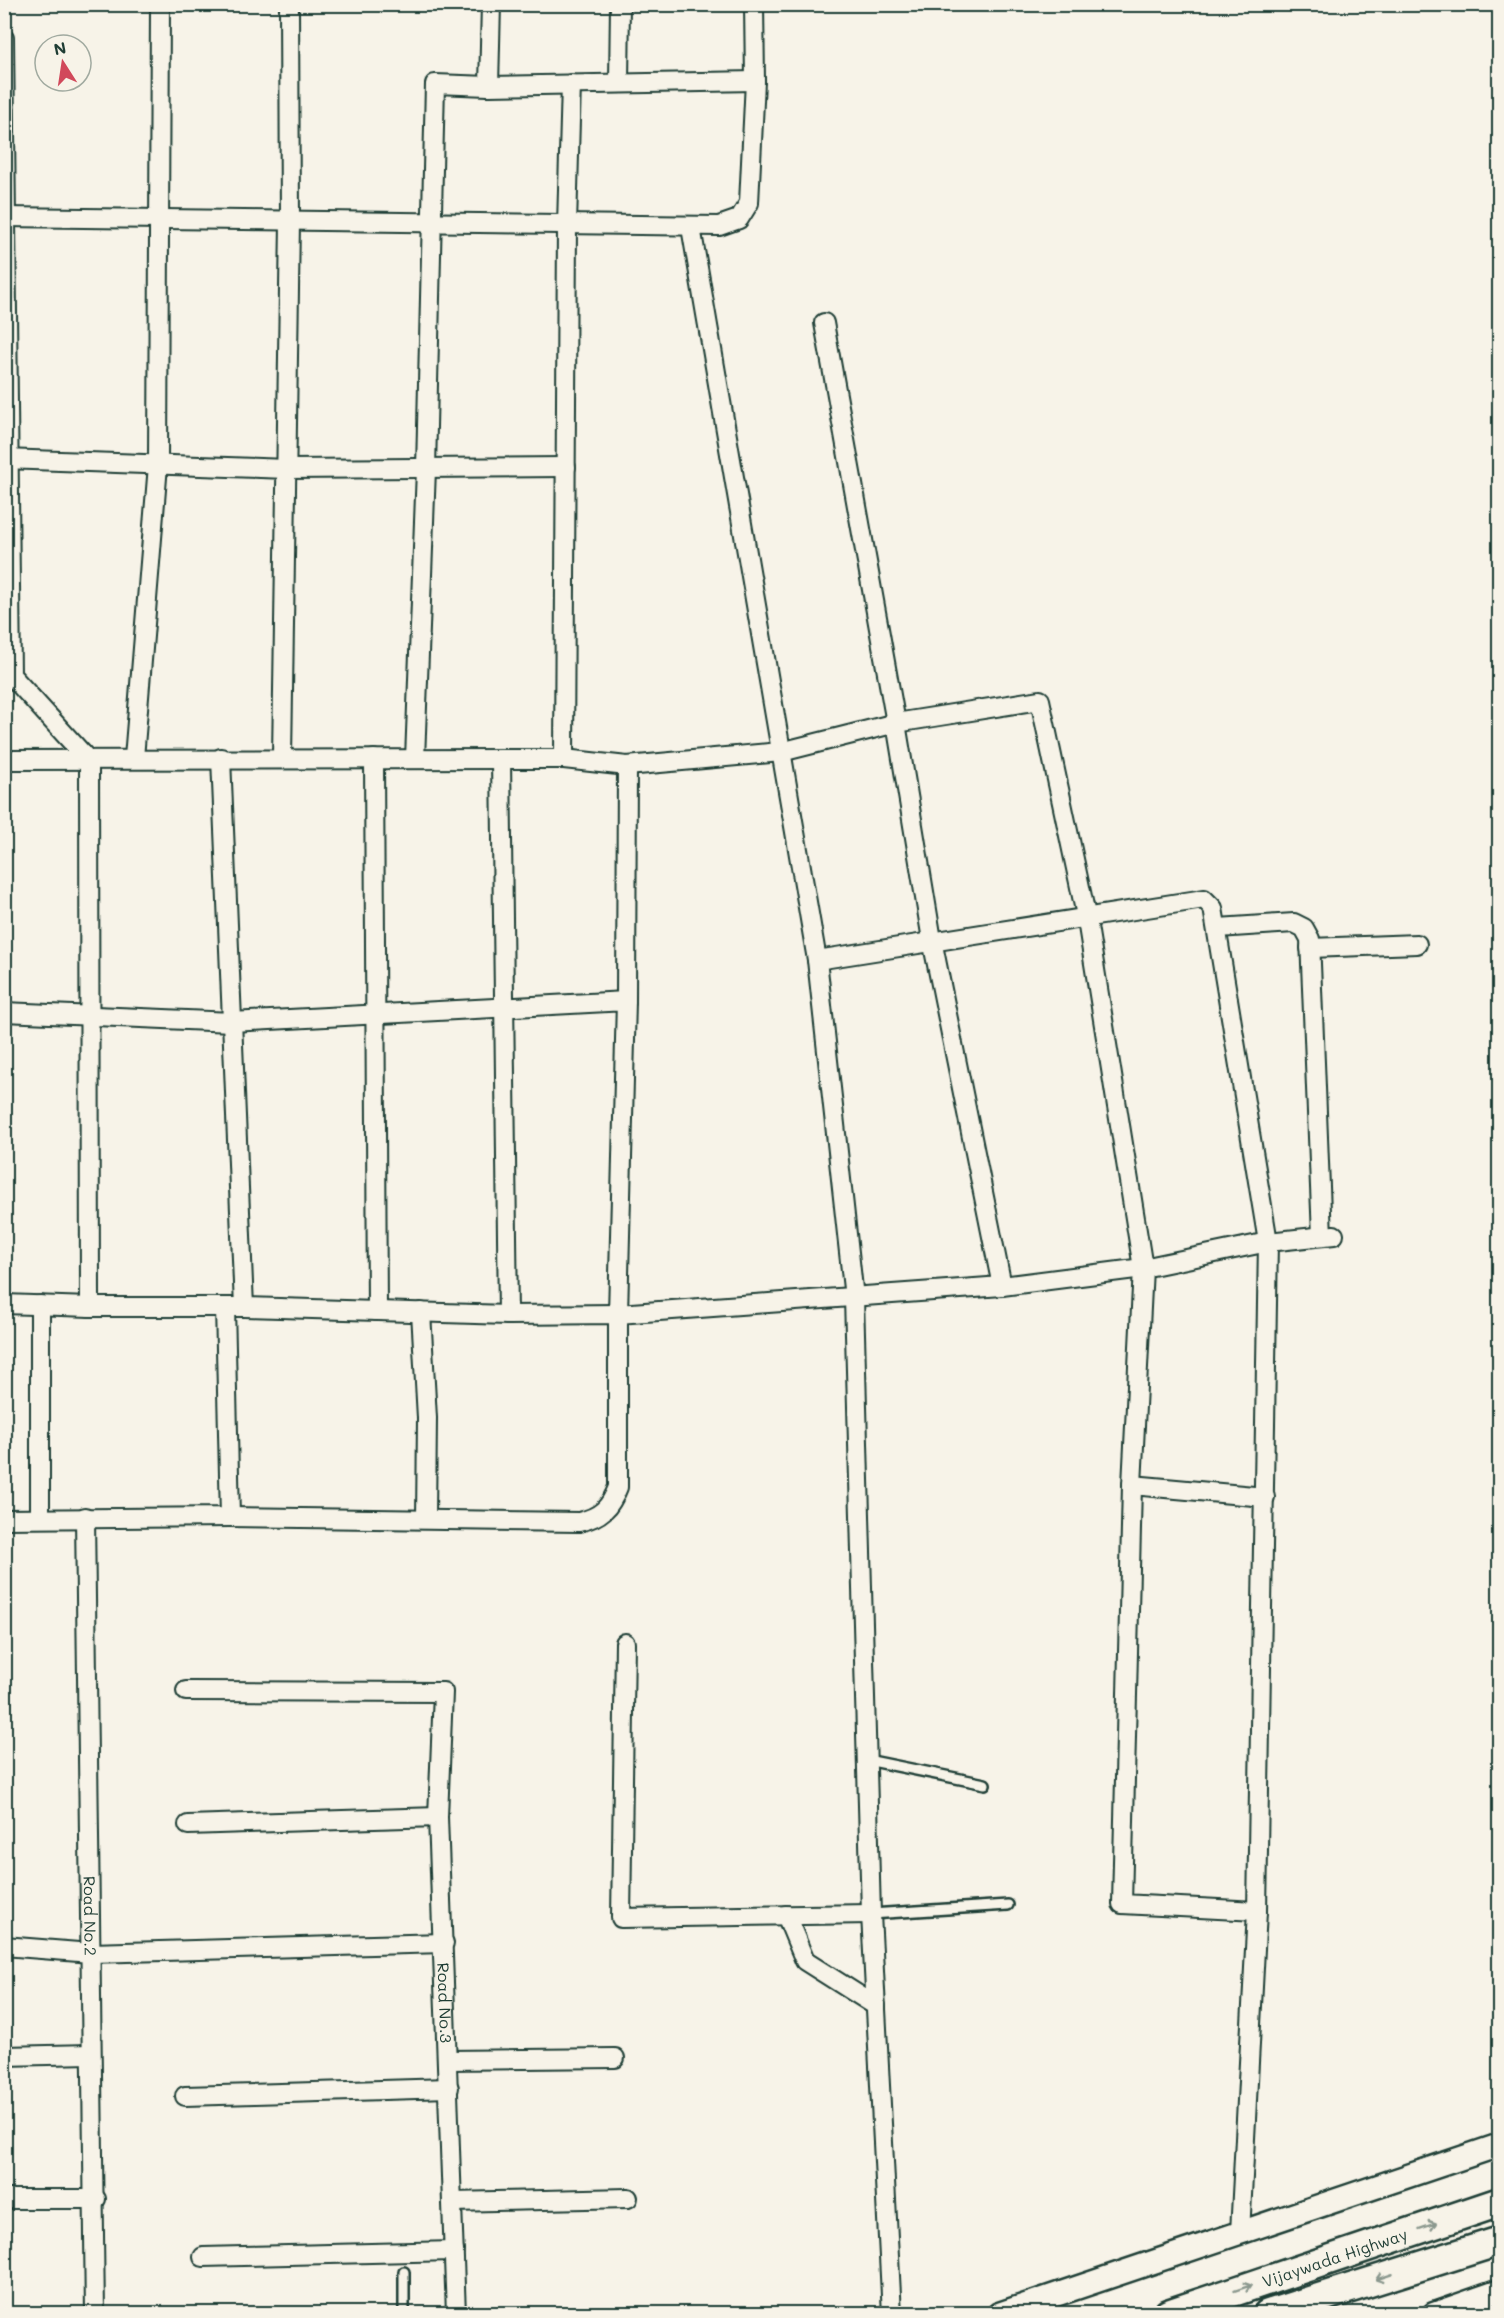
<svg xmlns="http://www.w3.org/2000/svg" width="1504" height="2318" font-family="Mali,sans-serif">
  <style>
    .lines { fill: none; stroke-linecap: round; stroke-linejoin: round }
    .service-casing { stroke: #1f3d34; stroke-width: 14 }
    .minor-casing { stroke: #1f3d34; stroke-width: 22 }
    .tertiary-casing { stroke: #1f3d34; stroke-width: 27 }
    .trunk-casing { stroke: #1f3d34; stroke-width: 33 }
    .service { stroke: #f7f3e8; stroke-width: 9 }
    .minor { stroke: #f7f3e8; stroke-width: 18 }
    .tertiary { stroke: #f7f3e8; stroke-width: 22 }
    .trunk { stroke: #f7f3e8; stroke-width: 28 }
    .oneway { stroke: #8b988e }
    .labels { text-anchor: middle; stroke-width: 4.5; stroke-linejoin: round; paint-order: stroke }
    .street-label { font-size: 16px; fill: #1f3d34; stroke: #f7f3e8 }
  </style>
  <rect width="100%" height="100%" fill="#f7f3e8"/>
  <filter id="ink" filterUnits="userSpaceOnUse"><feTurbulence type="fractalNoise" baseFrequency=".0167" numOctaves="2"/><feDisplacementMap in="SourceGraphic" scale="12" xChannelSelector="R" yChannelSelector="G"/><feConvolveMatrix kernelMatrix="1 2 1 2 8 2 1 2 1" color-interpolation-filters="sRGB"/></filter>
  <g filter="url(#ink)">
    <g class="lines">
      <g class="service-casing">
        <path id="service" d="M867,1760L985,1784
          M871,1914L1008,1905
          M404,2272V2314"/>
      </g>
      <g class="minor-casing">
        <g id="minor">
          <path d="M4,38L11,675L89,761L90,1307"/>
          <path d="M619,83L620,4"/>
          <path d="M489,86L491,4"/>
          <path d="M4,217L719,226L739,219L749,203L755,81L754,4"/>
          <path d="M691,227L817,960L854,1298L871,1914L892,2314"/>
          <path d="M824,323L896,723L932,940L1002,1286"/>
          <path d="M4,459L287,469L566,467"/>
          <path d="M134,758L158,465L160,4"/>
          <path d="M282,758L290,222L289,4"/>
          <path d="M374,759L377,1311"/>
          <path d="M415,759L426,469L435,84L489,86L755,81"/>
          <path d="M501,759L508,1315"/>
          <path d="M564,759L567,225L571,84"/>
          <path d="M4,760L564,759L627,766L781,752L896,723L1040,700L1087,920L1143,1268L1132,1485L1122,1904L1257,1911"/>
          <path d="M1218,928L1294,923L1304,928L1310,939L1322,1236"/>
          <path d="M1310,948L1417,944"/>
          <path d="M817,960L1204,899L1213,908L1268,1242L1257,1911L1240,2233"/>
          <path d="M626,1001L627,766"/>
          <path d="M4,1012L232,1022L626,1001L618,1314L1002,1286L1143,1268L1268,1242L1334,1235"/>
          <path d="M4,1304L90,1307H244L221,758"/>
          <path d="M421,1312L427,1418L426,1519"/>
          <path d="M1132,1485L1265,1497"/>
          <path id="s1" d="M85,1517L95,2314"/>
          <path d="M230,1517L579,1522C601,1517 610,1508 618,1487V1314L508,1315L244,1307"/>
          <path d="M40,1518V1305"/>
          <path d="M4,1519L230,1517L225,1307"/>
          <path d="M625,1643L621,1918L871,1914"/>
          <path id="s2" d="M186,1691L443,1692L438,1817L456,2314"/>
          <path d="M188,1825L438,1817"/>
          <path d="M786,1915L805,1961L876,2006"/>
          <path d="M4,1946L91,1953L444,1943"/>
          <path d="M4,2056L91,2054"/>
          <path d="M448,2060L615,2058"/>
          <path d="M185,2096L449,2088"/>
          <path d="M4,2199H96"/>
          <path d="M453,2202L628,2198"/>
          <path d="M203,2257L454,2251"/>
        </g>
      </g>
      <g class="tertiary-casing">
        <path id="tertiary" d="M999,2314L1500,2145
          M1434,2314L1500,2291"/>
      </g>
      <g class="trunk-casing">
        <g id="trunk">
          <path id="s3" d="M1168,2314L1500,2202"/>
          <path d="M1268,2314L1500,2241"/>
        </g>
      </g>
      <use href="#service" class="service"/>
      <use href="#minor" class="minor"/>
      <use href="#tertiary" class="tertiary"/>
      <use href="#trunk" class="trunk"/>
    </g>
    <defs><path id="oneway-shaft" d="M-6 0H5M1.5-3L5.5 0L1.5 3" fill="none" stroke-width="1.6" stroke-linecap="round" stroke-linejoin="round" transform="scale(1.5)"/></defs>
    <g class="oneway">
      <use href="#oneway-shaft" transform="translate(1428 2226) rotate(-19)"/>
      <use href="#oneway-shaft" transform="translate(1384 2277) rotate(162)"/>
      <use href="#oneway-shaft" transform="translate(1243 2288) rotate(-19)"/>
    </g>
  </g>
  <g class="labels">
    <g class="street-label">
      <text dy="6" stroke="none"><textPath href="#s1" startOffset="399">Road No.2</textPath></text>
      <text dy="6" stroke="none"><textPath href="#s2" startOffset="568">Road No.3</textPath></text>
      <text dy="6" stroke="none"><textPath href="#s3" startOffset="176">Vijaywada Highway</textPath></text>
    </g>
  </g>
  <rect width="1504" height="2318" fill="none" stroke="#f7f3e8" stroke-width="24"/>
  <rect x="12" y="12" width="1480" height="2294" fill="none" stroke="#1f3d34" stroke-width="2" filter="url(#ink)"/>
  <g transform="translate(63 63) rotate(348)"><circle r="28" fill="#f7f3e8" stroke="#a1aaa0" stroke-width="1.5"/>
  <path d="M0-4.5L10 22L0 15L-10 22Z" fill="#d1495b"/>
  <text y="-9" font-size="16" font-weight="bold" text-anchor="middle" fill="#1f3d34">N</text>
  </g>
</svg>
